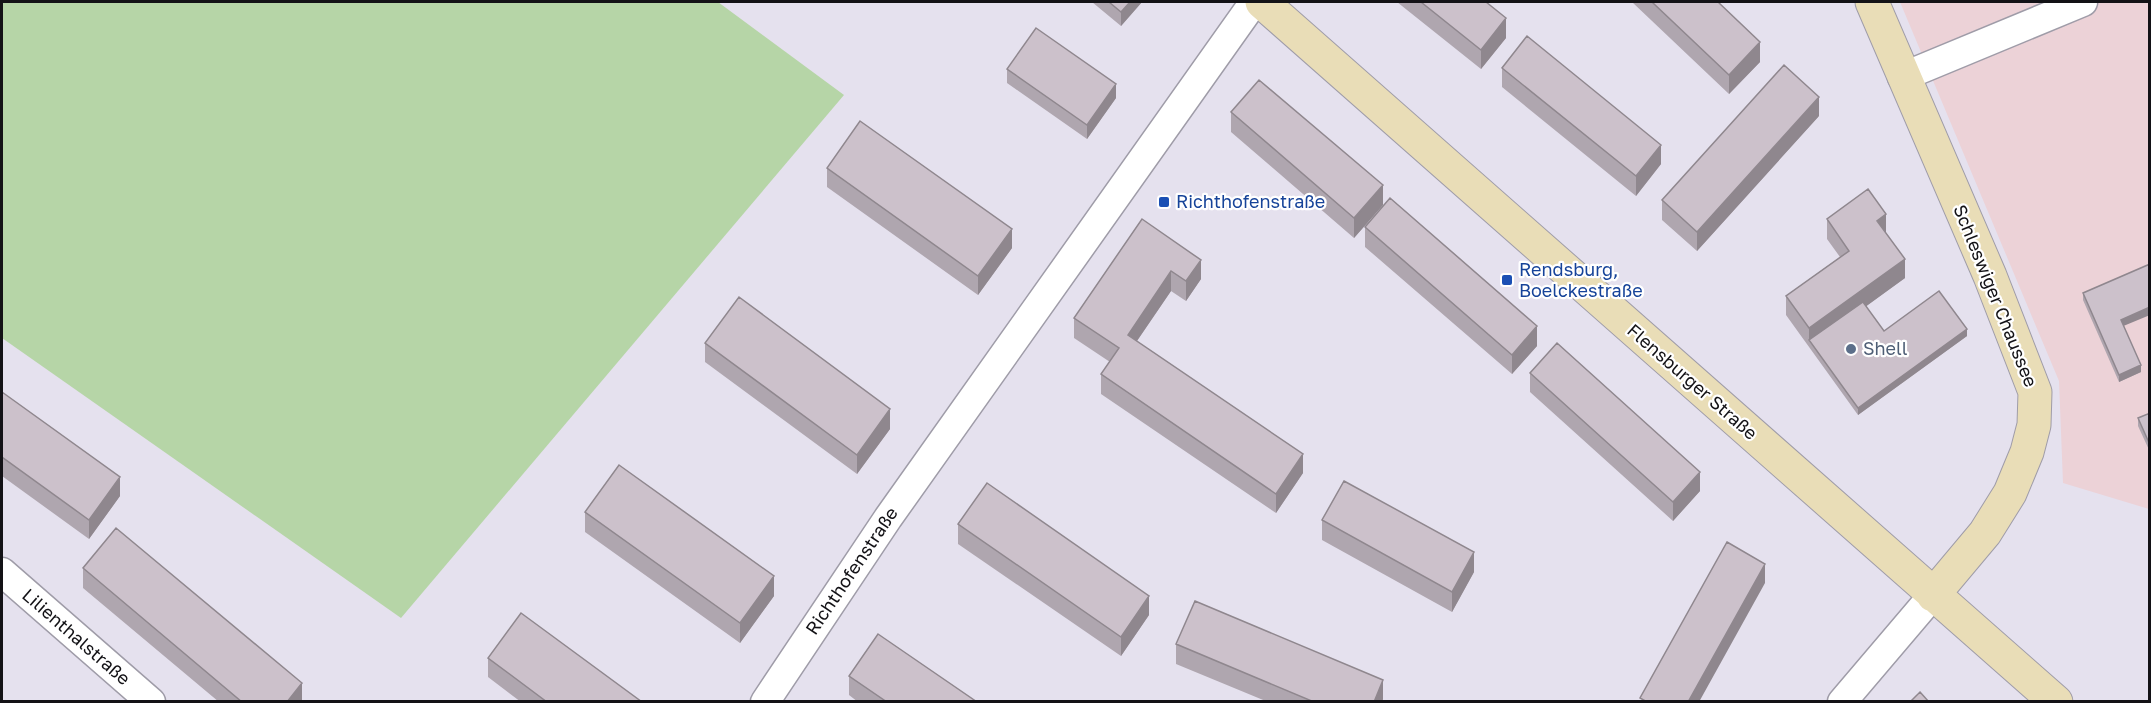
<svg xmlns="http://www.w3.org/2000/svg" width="2151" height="703" font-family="'Golos Text',sans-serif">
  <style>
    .commercial { fill: #ecd2d7 }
    .green { fill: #b6d5a7 }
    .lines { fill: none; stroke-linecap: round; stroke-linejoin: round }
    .street-casing { stroke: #9f9ca8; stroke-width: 31 }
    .secondary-casing { stroke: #9f9ca8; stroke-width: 35 }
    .street { stroke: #fff; stroke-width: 28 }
    .secondary { stroke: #e9ddb7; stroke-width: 33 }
    .wall { fill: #afa6af }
    .shaded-wall { fill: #8f878e }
    .building { fill: #ccc1cb; stroke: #8f878e; stroke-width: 1.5 }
    .transit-dot { fill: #1a4fb4; stroke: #fff; stroke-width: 2 }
    .service-dot { fill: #5c6f8a; stroke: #fff; stroke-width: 2 }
    .labels { text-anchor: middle; stroke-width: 4.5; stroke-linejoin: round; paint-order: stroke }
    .transit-label { font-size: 18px; fill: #164399; stroke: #fff; text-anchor: start }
    .street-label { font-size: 18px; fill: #131216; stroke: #fff }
    .service-label { font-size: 18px; fill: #4e5e75; stroke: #fff; text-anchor: start }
  </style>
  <rect width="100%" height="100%" fill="#e5e1ee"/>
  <path class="commercial" d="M1900,2H2149V509L2063,483L2059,381Z"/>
  <path class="green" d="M2,2H718L844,95L401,618L2,338Z"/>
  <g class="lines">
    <g class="street-casing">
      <path id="street" d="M1902,77L2083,2
        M2,572L151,702
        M765,702L888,518L1254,2
        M1842,702L1933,595"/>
    </g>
    <g class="secondary-casing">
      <path id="secondary" d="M1262,2L2056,702
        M1872,2L1990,276L2035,392L2034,425L2027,452L2010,493L1985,533L1933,595"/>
    </g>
    <use href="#street" class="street"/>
    <use href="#secondary" class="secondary"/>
  </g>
  <path class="wall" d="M1092,2H1142L1121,26Z
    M1397,2H1486L1506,38L1481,69Z
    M1632,2H1718L1760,62L1729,94Z
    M1502,68L1661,164L1636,196L1502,87Z
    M1007,69L1116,98L1087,139L1007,83Z
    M1231,112L1383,205L1354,238L1231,132Z
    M1819,116L1697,251L1662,220V200Z
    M827,168L1012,248L978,295L827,187Z
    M1142,219L1201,279L1186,301L1171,291L1137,341L1303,473L1276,513L1101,394V374L1110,362L1074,338V318Z
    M1827,219L1886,233L1905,278L1866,306L1884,331L1967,336L1858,415L1786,315V296L1840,257L1827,239Z
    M1365,227L1537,346L1512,374L1365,247Z
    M2083,293L2124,326L2141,372L2119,382L2083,300Z
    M705,343L890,429L857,474L705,362Z
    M1530,373L1700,491L1673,521L1530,392Z
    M2,392L120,496L89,539L2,476Z
    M2150,413V452L2138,426V418Z
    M585,512L774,596L740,643L585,532Z
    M1322,520L1474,572L1452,612L1322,540Z
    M958,524L1149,615L1121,656L958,544Z
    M83,568L302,702H219L83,588Z
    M1176,644L1383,699L1382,702H1268L1176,664Z
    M488,658L642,702H521L488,677Z
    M849,676L977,702H858L849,695Z"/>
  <path class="shaded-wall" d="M1130,2H1142L1121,26V12Z
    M1506,18V38L1481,69V50Z
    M1760,42V62L1729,94V75Z
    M1116,84V98L1087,139V125Z
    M1819,97V116L1697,251V232Z
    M1661,145V164L1636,196V176Z
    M1383,185V205L1354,238V218Z
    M1886,214V233L1877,221Z
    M1012,229V248L978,295V276Z
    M1905,259V278L1813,345L1809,340V328Z
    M1201,260V279L1186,301V281Z
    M1171,271V291L1128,354V335Z
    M2150,307V315L2121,327V320Z
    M1537,326V346L1512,374V355Z
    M1967,329V336L1858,415V408Z
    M2141,365V372L2119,382V375Z
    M890,409V429L857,474V455Z
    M1303,454V473L1276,513V494Z
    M1700,472V491L1673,521V502Z
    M120,477V496L89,539V520Z
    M1474,552V572L1452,612V592Z
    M1765,564V583L1699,702H1688Z
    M774,576V596L740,643V623Z
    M1149,596V615L1121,656V637Z
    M1383,680V699L1382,702H1374Z
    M302,683V702H287Z"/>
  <path class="building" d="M1109,2H1130L1121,12Z
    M1421,2H1486L1506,18L1481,50Z
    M1652,2H1718L1760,42L1729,75Z
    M1036,28L1116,84L1087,125L1007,69Z
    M1527,36L1661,145L1636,176L1502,68Z
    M1784,65L1819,97L1697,232L1662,200Z
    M1259,80L1383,185L1354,218L1231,112Z
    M860,121L1012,229L978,276L827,168Z
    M1868,189L1886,214L1877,221L1905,259L1809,328L1786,296L1849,251L1827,219Z
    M1390,198L1537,326L1512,355L1365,227Z
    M1142,219L1201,260L1186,281L1171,271L1128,335L1303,454L1276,494L1101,374L1119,348L1074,318Z
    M2150,264V307L2121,320L2141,365L2119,375L2083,293Z
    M1939,291L1967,329L1858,408L1809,340L1863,302L1884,331Z
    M739,297L890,409L857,455L705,343Z
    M1557,343L1700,472L1673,502L1530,373Z
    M2,392L120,477L89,520L2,457Z
    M2150,413V445L2138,418Z
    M619,465L774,576L740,623L585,512Z
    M1344,481L1474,552L1452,592L1322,520Z
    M987,483L1149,596L1121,637L958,524Z
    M116,528L302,683L287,702H242L83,568Z
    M1727,542L1765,564L1688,702H1647L1640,698Z
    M1195,601L1383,680L1374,702H1314L1176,644Z
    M521,613L642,702H547L488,658Z
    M878,634L977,702H887L849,676Z
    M1920,692L1929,702H1910Z"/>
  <g class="transit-dot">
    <rect x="1158" y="196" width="12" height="12" rx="3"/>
    <rect x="1501" y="274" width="12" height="12" rx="3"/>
  </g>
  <circle class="service-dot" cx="1851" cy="349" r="6"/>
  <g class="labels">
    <g class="transit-label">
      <text x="1176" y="208">Richthofenstraße</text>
      <text x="1519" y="276">Rendsburg,<tspan x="1519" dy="21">Boelckestraße</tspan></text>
    </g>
    <g class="street-label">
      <text transform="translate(1995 296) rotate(68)" y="6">Schleswiger Chaussee</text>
      <text transform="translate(1692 382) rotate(41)" y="6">Flensburger Straße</text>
      <text transform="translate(852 571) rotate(-56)" y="6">Richthofenstraße</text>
      <text transform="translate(76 637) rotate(41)" y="6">Lilienthalstraße</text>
    </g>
    <g class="service-label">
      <text x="1863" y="355">Shell</text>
    </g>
  </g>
  <rect width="2151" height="703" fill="none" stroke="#131216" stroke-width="6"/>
</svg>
